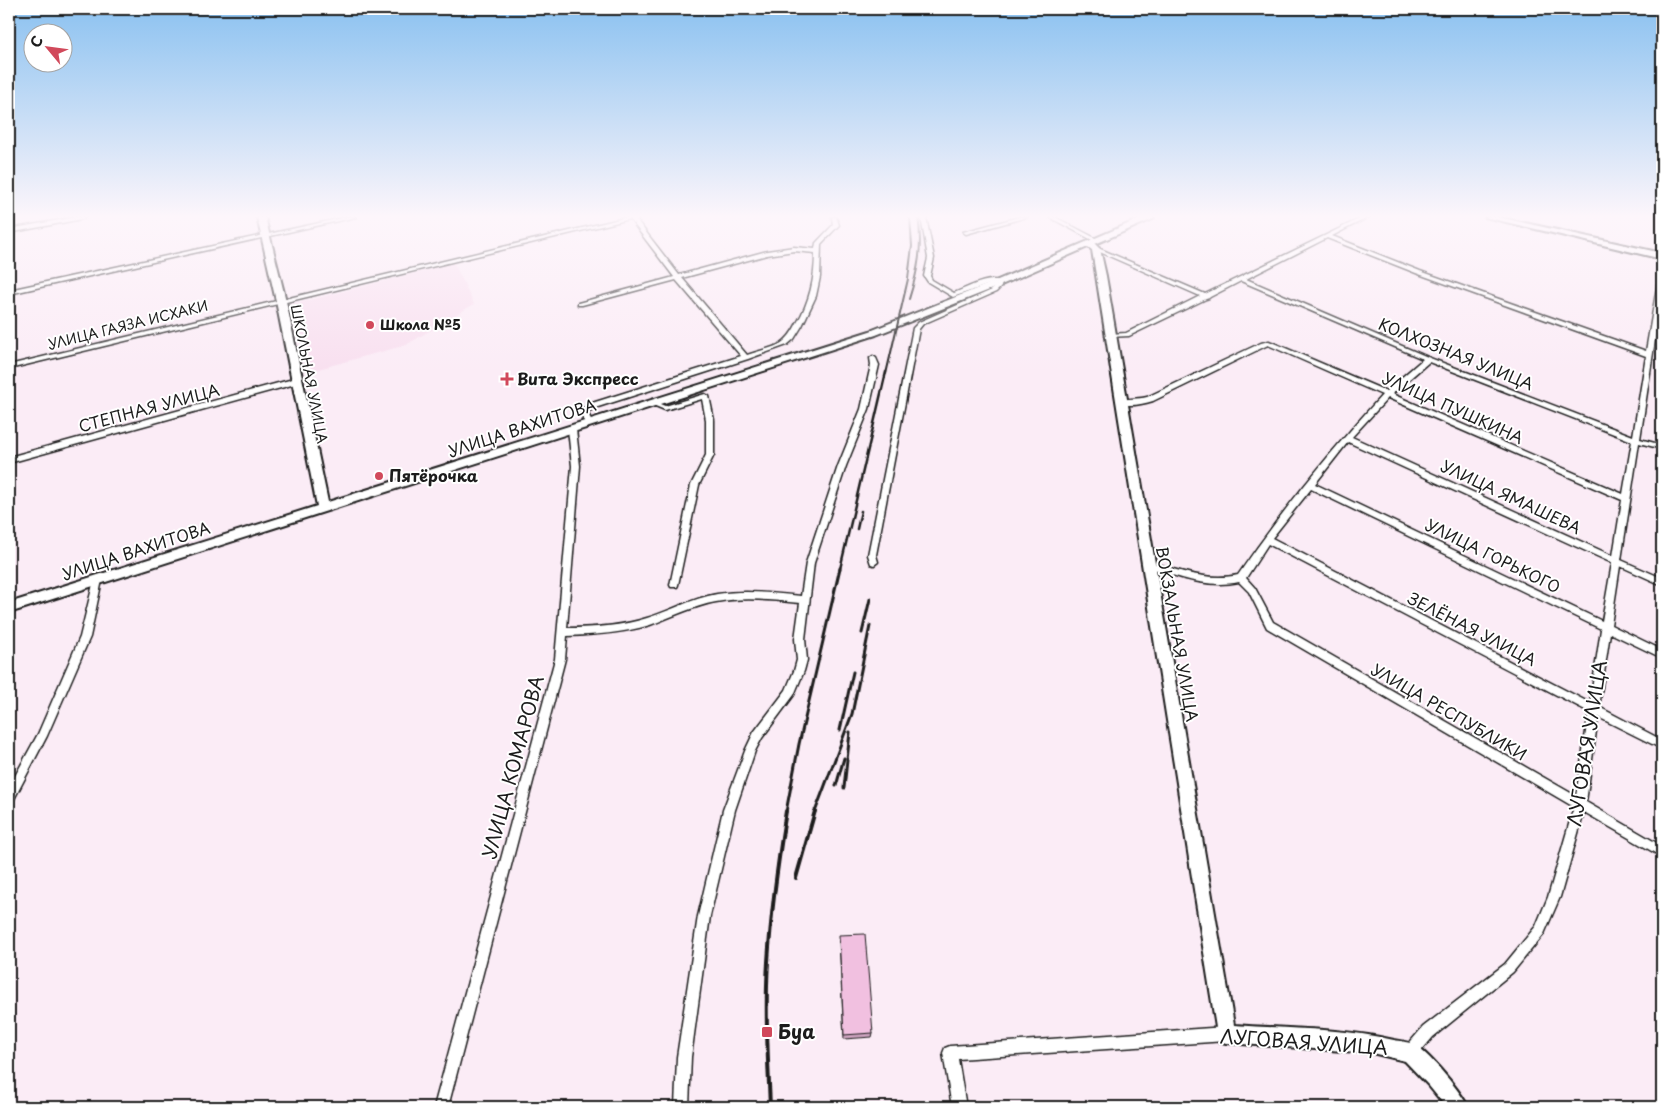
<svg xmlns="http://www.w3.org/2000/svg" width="1671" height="1116" font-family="'Playpen Sans',sans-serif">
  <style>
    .built { fill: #f8dfef }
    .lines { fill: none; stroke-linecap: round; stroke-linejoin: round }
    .street-casing { stroke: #1c1c1c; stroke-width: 3 }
    .secondary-casing { stroke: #1c1c1c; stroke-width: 4 }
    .street { fill: #fff; fill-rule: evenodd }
    .secondary { fill: #fff; fill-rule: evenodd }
    .rail-far3 { stroke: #1c1c1c; stroke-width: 2 }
    .rail-far2 { stroke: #1c1c1c; stroke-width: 2.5 }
    .rail-far1 { stroke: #1c1c1c; stroke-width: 3 }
    .rail { stroke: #1c1c1c; stroke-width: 4 }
    .wall { fill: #cfa5c1; stroke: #1c1c1c }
    .building { fill: #f1c0e0; stroke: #1c1c1c }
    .poi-dot { fill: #d1495b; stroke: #fff; stroke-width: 2 }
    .labels { text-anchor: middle; stroke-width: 4; stroke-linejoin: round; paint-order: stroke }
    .far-street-label { font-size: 14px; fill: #1c1c1c; stroke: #fff }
    .far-poi-label { font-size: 14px; font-weight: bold; fill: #1c1c1c; stroke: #fff; text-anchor: start }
    .street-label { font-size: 16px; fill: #1c1c1c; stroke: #fff }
    .poi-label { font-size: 16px; font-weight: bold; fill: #1c1c1c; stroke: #fff; text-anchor: start }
    .near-street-label { font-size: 19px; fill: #1c1c1c; stroke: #fff }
    .near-poi-label { font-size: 19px; font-weight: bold; fill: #1c1c1c; stroke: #fff; text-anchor: start }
  </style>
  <rect width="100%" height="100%" fill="#fbecf6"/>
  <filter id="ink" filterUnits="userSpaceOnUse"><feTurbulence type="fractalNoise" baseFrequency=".02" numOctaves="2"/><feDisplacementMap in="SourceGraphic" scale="10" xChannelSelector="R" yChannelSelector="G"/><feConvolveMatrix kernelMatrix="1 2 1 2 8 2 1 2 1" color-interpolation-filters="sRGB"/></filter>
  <g filter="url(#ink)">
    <path class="built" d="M454,263L474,304L406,345L311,371L294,304Z"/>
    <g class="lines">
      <g class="street-casing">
        <path id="street" d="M76,217H85L82,219L9,233V229Z
          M347,217H356L9,294V290Z
          M628,217H635V218L679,275L767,251L794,247L815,249L816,243L833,225L832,217H836L839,225L821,244L820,277L816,296L802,326L794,339L787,345L748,359L598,407L587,412L593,423L589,425H586L579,411L592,403L741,356L676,280L582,305H578V303L674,277L630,219L9,369V365ZM794,251L815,253C815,278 810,301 797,323C793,331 788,339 780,344C770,349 757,351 747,355L682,278L767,255Z
          M921,217H926L934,258L930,276L932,280L954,293C967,288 989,275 1002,282L1001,287L996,292L923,324L919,329L876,555L878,562L874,565L871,564L868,555L913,328L919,322L992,290L995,284H990L953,297L928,282L924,276L928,258Z
          M1019,217H1027L966,234L963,232Z
          M1049,217H1055L1099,240L1094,241Z
          M1363,217H1369L1332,236L1420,271L1646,351L1659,275L1662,273V293L1640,439L1662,445V449L1639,443L1621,560L1662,578V585L1620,566L1611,625L1662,650V658L1610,633L1599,707L1662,740V749L1598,717L1586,802L1662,846V857L1584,812L1560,897L1544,934L1513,972L1433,1037L1415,1058L1410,1060L1405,1058L1403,1053L1405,1048L1423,1027L1505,964L1536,926L1548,897L1574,807L1267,628L1249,592L1239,582C1206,589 1176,576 1145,566L1144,564L1148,561C1177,570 1207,582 1238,575C1281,512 1330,452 1382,395L1268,345L1153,401C1142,404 1128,408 1118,402C1126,397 1138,400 1147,397L1261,343L1269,341L1386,391L1423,359L1241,281L1210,297L1209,298L1206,299L1129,336L1108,337V335L1110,334L1126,333L1200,296L1093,249L1098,248L1205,294ZM1327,238L1416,273L1646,356L1633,436L1430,358L1246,279ZM1429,362L1632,441L1623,494L1392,394ZM1388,398L1622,500L1613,556L1352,437ZM1348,442L1612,563L1602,621L1315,484ZM1311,489L1601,629L1590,703L1272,538ZM1268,544L1589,712L1576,796L1273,622L1255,588L1246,578Z
          M873,356L876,358L879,365L869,409L846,466L814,563L805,639L807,660L804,671L794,695L762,738L755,751L735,810L710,916L691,1057L689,1107H675L677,1057L698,916L723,810L745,751L754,732L786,690L794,671L797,660L795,639L800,603C772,600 744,597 716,602C693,606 672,617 650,625C624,633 594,635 567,636L565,659L448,1107H434L555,659L572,466L568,429L572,427L576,429L580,466L567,628C594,628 622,626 647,618C671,611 692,598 717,594C745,590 773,593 801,596L806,563L838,466L861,409L871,365L870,358Z
          M293,379H296L300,381L299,383L9,463V457Z
          M705,394L709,396L714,420V455L699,485L678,585L677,587H671L670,585L691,485L706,455V420L702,399L665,410L648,403L652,401L665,406Z
          M98,577L101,578L102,580L90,637L47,736L13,801L9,802V787L38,734L80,637L94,580L95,578Z
          M1226,1027L1231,1029L1233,1034L1231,1039L1226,1041L958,1059L966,1107H952L943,1053L945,1048L950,1046Z"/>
      </g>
      <g class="secondary-casing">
        <path id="secondary" d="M257,217H265L286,301L328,502L870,331L986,285L1144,217H1154L1153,219L1095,244L1100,249L1106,276L1234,1025C1287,1029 1343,1028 1394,1040C1401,1041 1410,1042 1416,1046C1430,1055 1462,1093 1468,1107H1446L1429,1086L1405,1061L1372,1053L1226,1043L1219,1041L1217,1034L1092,250L1088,247L992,289L876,335L9,613V603L317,506L276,301Z
          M1485,217H1498L1662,253V259Z"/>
      </g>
      <use href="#street" class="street"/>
      <use href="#secondary" class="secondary"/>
      <path class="rail-far3" d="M909,299C918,271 923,246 918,217
        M886,374L908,279L912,246L910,217"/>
      <path class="rail-far2" d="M857,529L861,511
        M840,569L886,372"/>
      <path class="rail-far1" d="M862,633L870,599
        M840,730L853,672
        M836,786L844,758
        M844,788L850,732
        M786,812L799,744L840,568
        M815,812L852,714L870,626"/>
      <path class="rail" d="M796,878L815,811
        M770,1107C768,1059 765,1011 768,962C771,911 778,861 786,811"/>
    </g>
    <path class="wall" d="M839,940L873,1033L872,1037L844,1039Z"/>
    <path class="building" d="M865,934L873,1033L844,1035L839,935Z"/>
  </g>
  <linearGradient id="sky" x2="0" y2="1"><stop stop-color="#8ac1f0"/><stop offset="0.58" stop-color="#fdf6fb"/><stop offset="1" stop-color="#fdf6fb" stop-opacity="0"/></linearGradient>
  <rect width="1671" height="373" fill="url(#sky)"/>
  <g class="poi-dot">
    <circle cx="370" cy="325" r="5"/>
    <path d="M504.5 371.5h5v5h5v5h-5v5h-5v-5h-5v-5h5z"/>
    <circle cx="379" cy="476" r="5"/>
    <rect x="761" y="1026" width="12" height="12" rx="2.5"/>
  </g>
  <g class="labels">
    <g class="far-street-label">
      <text transform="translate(128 325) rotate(-14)" y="5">УЛИЦА ГАЯЗА ИСХАКИ</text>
      <text transform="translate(309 374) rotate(79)" y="5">ШКОЛЬНАЯ УЛИЦА</text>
    </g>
    <g class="far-poi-label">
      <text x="380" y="330">Школа №5</text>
    </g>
    <g class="street-label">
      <text transform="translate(1456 354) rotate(22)" y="6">КОЛХОЗНАЯ УЛИЦА</text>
      <text transform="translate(149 408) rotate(-15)" y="6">СТЕПНАЯ УЛИЦА</text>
      <text transform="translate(1453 408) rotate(24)" y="6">УЛИЦА ПУШКИНА</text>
      <text transform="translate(522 428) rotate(-18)" y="6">УЛИЦА ВАХИТОВА</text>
      <text transform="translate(1511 497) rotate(25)" y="6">УЛИЦА ЯМАШЕВА</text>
      <text transform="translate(136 551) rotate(-18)" y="6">УЛИЦА ВАХИТОВА</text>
      <text transform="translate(1493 556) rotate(26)" y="6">УЛИЦА ГОРЬКОГО</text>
      <text transform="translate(1472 629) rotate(27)" y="6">ЗЕЛЁНАЯ УЛИЦА</text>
      <text transform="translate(1177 634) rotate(80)" y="6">ВОКЗАЛЬНАЯ УЛИЦА</text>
      <text transform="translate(1449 712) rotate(30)" y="6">УЛИЦА РЕСПУБЛИКИ</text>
    </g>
    <g class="poi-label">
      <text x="517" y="385">Вита Экспресс</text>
      <text x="389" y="482">Пятёрочка</text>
    </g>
    <g class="near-street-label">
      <text transform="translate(1587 743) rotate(-81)" y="7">ЛУГОВАЯ УЛИЦА</text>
      <text transform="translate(513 767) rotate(-75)" y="7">УЛИЦА КОМАРОВА</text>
      <text transform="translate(1304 1042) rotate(4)" y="7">ЛУГОВАЯ УЛИЦА</text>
    </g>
    <g class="near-poi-label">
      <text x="778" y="1039">Буа</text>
    </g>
  </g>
  <rect width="1671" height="1116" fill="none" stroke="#fff" stroke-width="30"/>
  <rect x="15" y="15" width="1641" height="1086" fill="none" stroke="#1c1c1c" stroke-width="2" filter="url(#ink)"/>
  <g transform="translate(48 48) rotate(299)"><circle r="24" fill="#ffffff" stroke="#a4a4a4"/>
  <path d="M0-4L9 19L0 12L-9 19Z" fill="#d1495b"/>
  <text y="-8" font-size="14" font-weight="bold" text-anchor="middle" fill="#1c1c1c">С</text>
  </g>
</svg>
